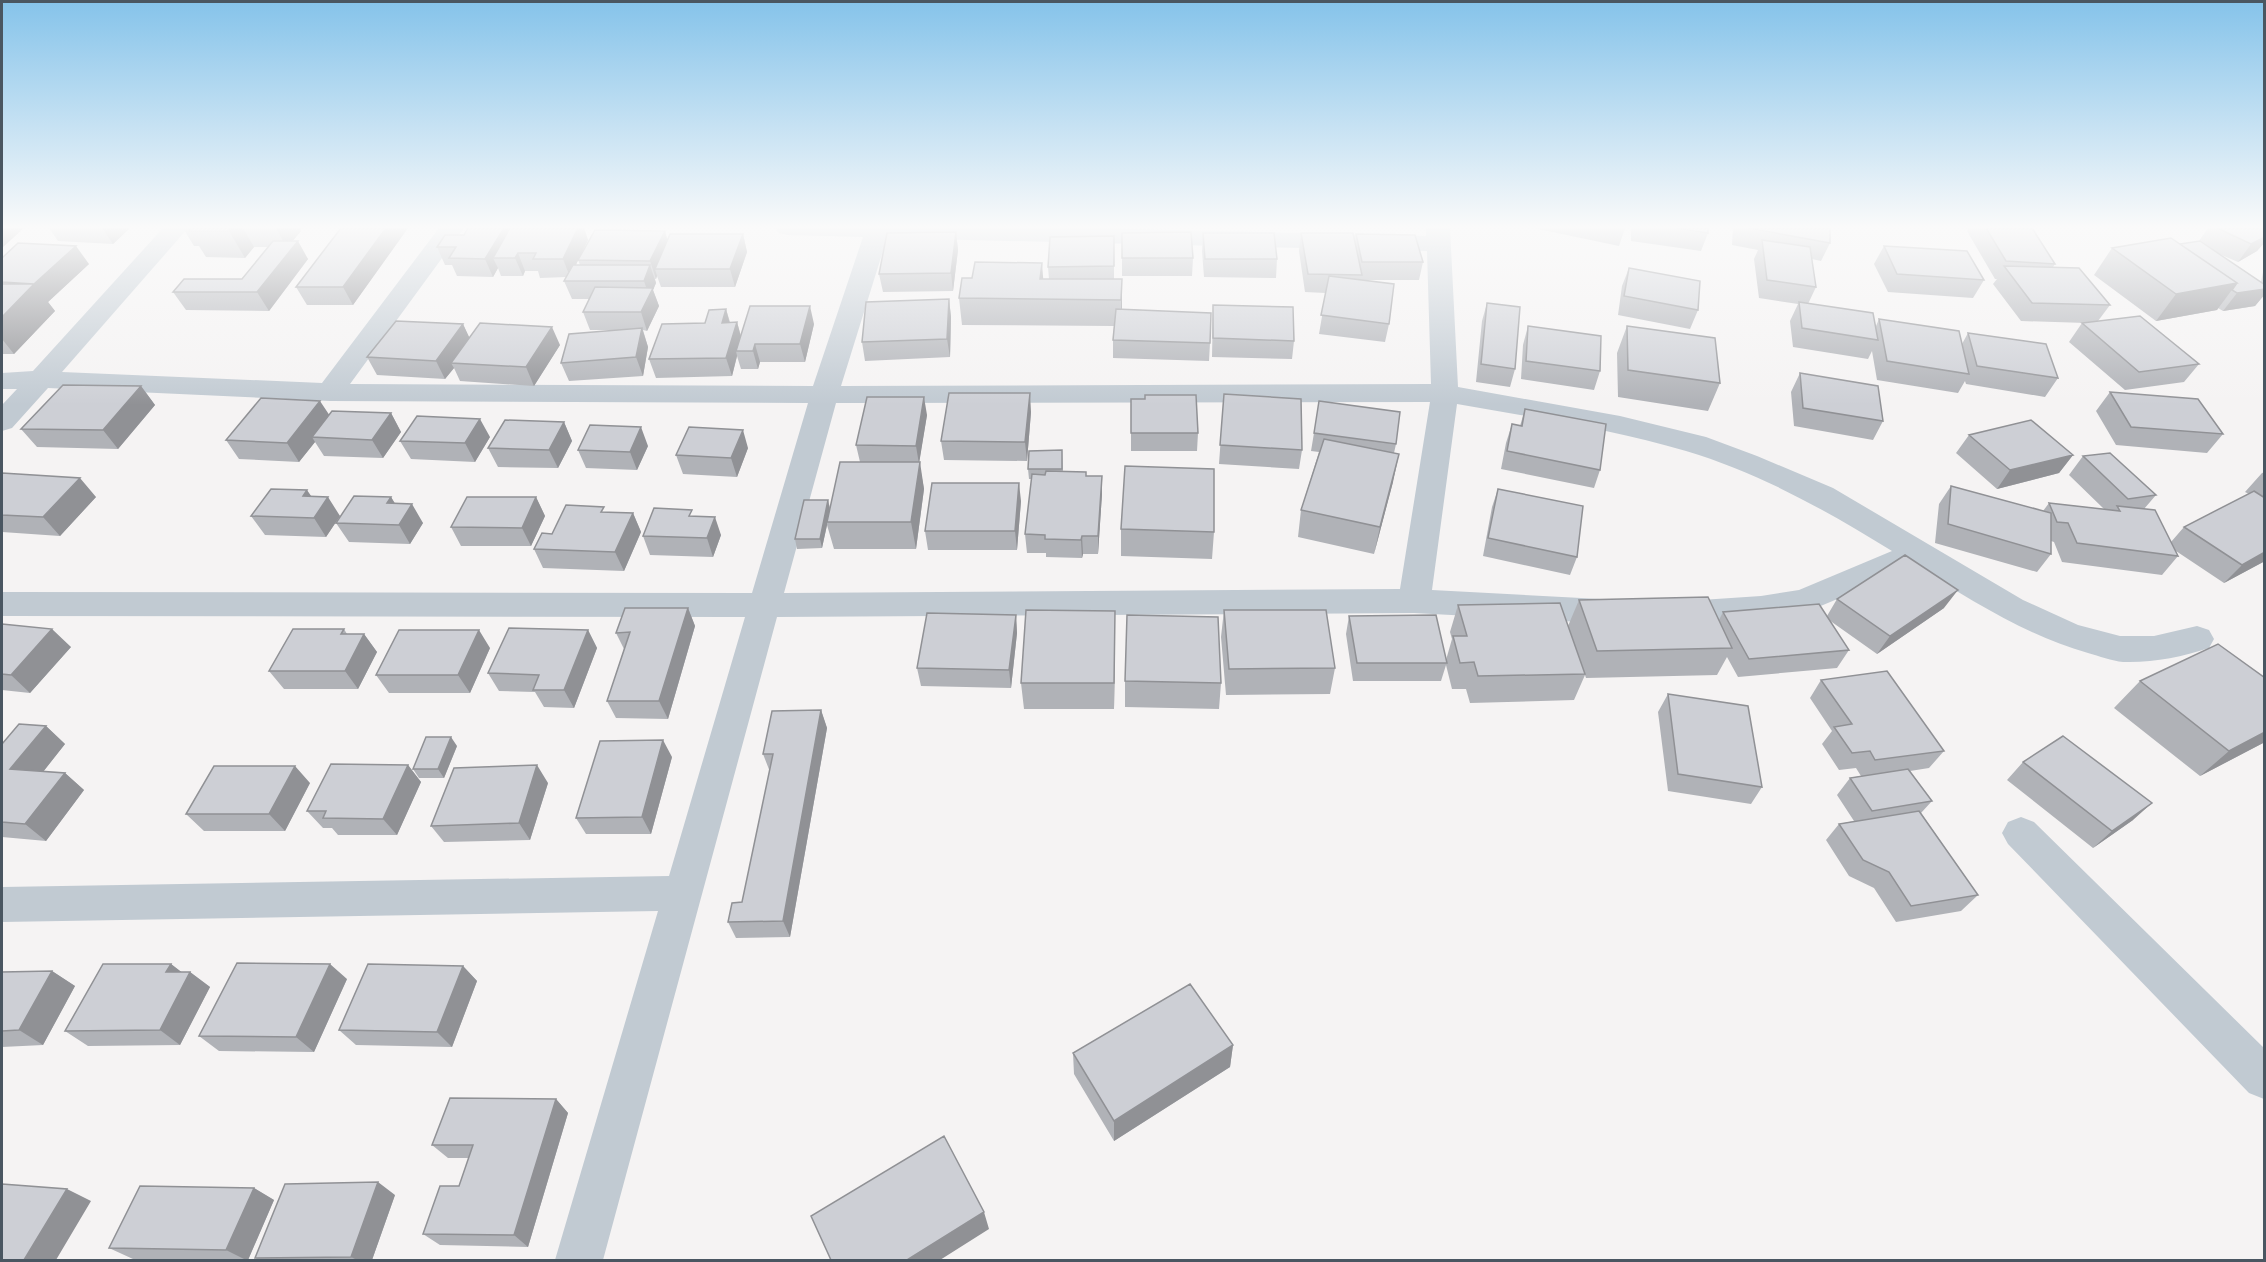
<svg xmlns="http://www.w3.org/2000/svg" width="2266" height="1262" font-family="'Noto Sans',sans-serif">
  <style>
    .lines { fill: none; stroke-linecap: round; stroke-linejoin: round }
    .minor { fill: #c1cad2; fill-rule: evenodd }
    .wall { fill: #b0b2b7; fill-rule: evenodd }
    .shaded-wall { fill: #909195 }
    .building { fill: #cdcfd5; stroke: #909195; stroke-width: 1.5 }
  </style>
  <rect width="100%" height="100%" fill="#f5f3f3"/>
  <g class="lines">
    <path class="minor" d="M163,228H188L62,372L322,383L439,228H464L350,384L813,386L863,237L787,235L779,233L775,228H1096L1426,236V228H1450L1458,387L1620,416L1706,437L1757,456L1833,488L2023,600L2078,625L2120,636H2154L2197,626L2209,630L2214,639L2209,648C2181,657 2153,663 2123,662C2112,661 2099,656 2088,653C2025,635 1971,600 1916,566L1804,613L1761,620L1671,626L1659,623L1655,614L1659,605L1671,602L1761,596L1799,590L1892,551C1827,511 1760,473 1686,451C1612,429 1534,418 1457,404L1432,590L1619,600L1631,603L1635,612L1631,621L1619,624L1414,613L777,617L603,1260H555L658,911L2,922V887L669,876L745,617L2,616V592L752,593L808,403L330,401L48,388L12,428L2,431V405L17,389H2V373L33,371ZM887,238L1427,251L1431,384L841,386ZM1430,402L1400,589L784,593L836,403Z
      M2021,817L2034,822L2264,1048V1099L2249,1093L2008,844L2002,833L2008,822Z"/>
  </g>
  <path class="wall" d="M49,228H130L113,244L58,241Z
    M183,228H300L301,231L292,241L308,259L269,311L186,310L173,292L242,279L268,247H254L245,258L206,257L199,246H194Z
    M341,228H408L353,305H307L296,287Z
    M468,228H584L588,240L580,256L665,231L667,240L743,234L747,252L735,287H661L657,276L656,279H655L656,283L653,290L659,306L647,331L643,330L648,347L643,376L569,381L561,363L615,330H590L583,312L589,299H572L564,281L566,277L540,278L538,271H525L523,276H501L498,268L493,277L457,276L452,265H445L437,247L464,235ZM578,260L580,265H576Z
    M1538,228H1625L1619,246L1538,229Z
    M1631,228H1708V233L1701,251L1631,241Z
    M1733,228H1830V243L1821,261L1812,259L1816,287L1808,304L1876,326L1879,319L1962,344L1968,333L2058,378L2045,397L1966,384L1965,381L1958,393L1877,380L1872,351L1868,359L1793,347L1790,321L1798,304L1759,298L1754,259L1758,250L1732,245Z
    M1969,228H2032L2055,264L2053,267L2110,305L2098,321L2199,364L2184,382L2125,390L2069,342L2082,323H2086L2021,321L1993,284L1997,279H1995L1967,231Z
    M2208,228H2260L2265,230V242L2257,251L2238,262L2217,253L2261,282L2265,262V294L2255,306L2223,311L2218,308L2217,310L2156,321L2094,275L2112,248L2180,244L2199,241Z
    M956,232L958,250L953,291L883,292L879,274Z
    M1122,233L1193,258L1192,276H1122Z
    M1203,233L1277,259L1276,278L1204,277L1202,251Z
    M1301,233L1355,243L1356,234L1423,262L1419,280H1366L1389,324L1385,342L1319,334L1326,293L1305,292L1299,251Z
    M1114,236V279H1122V310L1210,343L1209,361L1113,358V340L1114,326L962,325L959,298L1049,279L1048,267Z
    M1884,246L1984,280L1973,298L1888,292L1874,264Z
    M2,258L89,264L48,302L55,311L14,354H2Z
    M1629,268L1698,310L1690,329L1618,315L1622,286Z
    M949,299L951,317L950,357L865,361L862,342Z
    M1487,303L1515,369L1510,387L1476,382L1482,321Z
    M1213,305L1294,341L1292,359L1212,357Z
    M726,309L730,322H737L741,336L814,324L805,362H760L758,369H741L737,356L732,376L656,378L649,359Z
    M463,324L469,338L560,345L534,386L460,381L454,368L445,379L377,375L367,357Z
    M1528,326L1600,371L1594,390L1521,379L1523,345Z
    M1627,326L1720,383L1708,411L1618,397L1617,353Z
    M1800,373L1883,421L1873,440L1794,426L1791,392Z
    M141,386L155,405L118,449L37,447L21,429Z
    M2110,392L2223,434L2207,453L2116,445L2096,411Z
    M1224,394L1302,450L1299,469L1219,464Z
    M1131,399L1198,433L1197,451H1131Z
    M1525,409L1600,470L1594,488L1501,469L1506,443L1512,424L1520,426Z
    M1031,412L1027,461L944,460L941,441Z
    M391,413L401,432L383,458L324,456L315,442L299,462L239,459L226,440Z
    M927,415L919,462L924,489L916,549H834L827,525L822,548L797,549L795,539L828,500L830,508L860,462L856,445Z
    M564,422L572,441L558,468L498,467L488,448Z
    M1314,433L1396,444L1394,453L1393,482L1374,554L1298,537L1301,510L1319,452L1311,451Z
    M1969,435L2073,455L2059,473L1997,489L1956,453Z
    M490,437L475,462L411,459L400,441Z
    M648,446L637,470L586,468L578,450Z
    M748,448L737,477L683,474L676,455Z
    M1062,450L1063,472L1086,476H1102V494L1098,554H1083L1082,558L1046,557V553H1027L1025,534L1032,479H1029L1028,469Z
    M2083,456L2156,495L2144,509L2171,542L2184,527L2249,494L2245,492L2262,473L2265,472V561L2224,583L2176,551L2178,556L2162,575L2062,562L2054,542L2051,541V554L2037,572L1935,543L1939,504L1951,486L2043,511L2049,503L2104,509L2069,475Z
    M2,473L96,497L60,536L2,532Z
    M1498,489L1577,557L1570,575L1483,556L1492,507Z
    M312,497L340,516L326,537L265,535L251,516Z
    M391,497L395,504L423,523L410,544L349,542L336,523Z
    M536,497L545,516L531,546H461L451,527Z
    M1021,501L1017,550H928L925,531Z
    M606,513H633L641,532L624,571L543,568L534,549L552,534Z
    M694,516L721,535L713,557L650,555L643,536Z
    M1121,529L1214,532L1212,559L1121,556Z
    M1837,599L1944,608L1877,654L1829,620L1849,650L1837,668L1738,677L1727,657L1717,675L1586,678L1585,675L1574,700L1470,703L1466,689H1452L1446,665L1441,681H1353L1346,634L1349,616L1446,660L1452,639L1450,632L1458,605L1568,626L1579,600L1719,620L1723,612L1827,616Z
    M688,608L695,626L668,719L616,718L607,701L624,649L616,633Z
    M1224,610L1335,668L1330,694L1226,695L1221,637Z
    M1016,615L1017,633L1011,688L921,686L917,668Z
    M2,624L71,647L30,693L2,690Z
    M344,629L347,634H364L377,652L358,689H284L269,671Z
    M588,630L597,648L574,708L544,707L535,692L499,691L488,673Z
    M1115,637L1114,709H1024L1021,683Z
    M490,648L470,693H389L376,675Z
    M2265,678V742L2200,776L2114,708L2140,681Z
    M1821,680L1944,751L1929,768L1910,771L1932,801L1921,813L1978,895L1961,911L1896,922L1874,888L1849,876L1826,840L1839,824L1854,821L1837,795L1850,778L1861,776L1856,768L1839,770L1822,744L1832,731L1810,698Z
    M1125,681L1221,683L1219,709L1125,707Z
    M1668,694L1762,787L1751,804L1668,791L1658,712Z
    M821,710L827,728L790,937L736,938L728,922L742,902L770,772L763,754Z
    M46,726L65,744L43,772L65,773L84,790L46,841L2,837V744Z
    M457,746L444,778H419L413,769Z
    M672,757L651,834H586L576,818Z
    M2023,762L2133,820L2093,848L2007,780Z
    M408,765L421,782L397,835H338L332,828H323L307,811Z
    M310,783L285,831H204L186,814Z
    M548,783L530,840L444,842L431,826Z
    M171,964L181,972H190L210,987L180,1045L88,1046L65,1031Z
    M463,966L477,981L452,1047L356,1045L339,1030Z
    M52,971L75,986L43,1045L2,1047V972Z
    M347,979L314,1052L219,1051L199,1036Z
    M1233,1045L1230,1067L1114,1141L1074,1074L1073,1053Z
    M556,1099L568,1113L528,1247L440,1245L423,1234L459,1186L469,1158H448L432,1145Z
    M254,1188L274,1200L248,1260L133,1259L109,1248Z
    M395,1195L372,1260H259L255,1258Z"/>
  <path class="shaded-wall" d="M2,228H24L2,248Z
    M102,228H130L113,244Z
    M231,228H243L254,247L245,258L229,231Z
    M276,228H300L301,231L287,248Z
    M386,228H408L353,305L343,287Z
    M504,228H513L493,258L498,268L493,277L485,259Z
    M578,228H584L588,240L570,277L563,259Z
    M665,231L670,249L655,269L657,276L656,279L650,261Z
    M956,232L958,250L953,291L951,273Z
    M743,234L747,252L735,287L730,269Z
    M2265,237V242L2257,251L2238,262L2251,244Z
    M298,241L308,259L269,311L257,292Z
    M76,246L89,264L48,302L55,311L14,354L2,339V317L34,284Z
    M518,253L525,271L523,276L515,258Z
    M1042,263L1044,289L1040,279Z
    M650,265L656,283L653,290L659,306L647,331L641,312L649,296L644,281Z
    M1122,279V306L1121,326V300Z
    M2237,283L2217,310L2156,321L2176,294Z
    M2265,289V294L2255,306L2223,311L2237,293Z
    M949,299L951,317L950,357L947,339Z
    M810,306L814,324L805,362L800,344Z
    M726,309L731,328L722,323Z
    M737,322L742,341L736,351L737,356L732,376L726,358Z
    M463,324L472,343L451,363L454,368L445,379L436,361Z
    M552,327L560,345L534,386L526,367Z
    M642,328L648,347L643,376L636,357Z
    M755,344L760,362L758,369L753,351Z
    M141,386L155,405L118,449L103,430Z
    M1030,393L1031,412L1027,461L1025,442Z
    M924,397L927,415L919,464L916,446Z
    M320,401L332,419L312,437L315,442L299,462L287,443Z
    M391,413L401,432L383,458L372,440Z
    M480,419L490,437L475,462L465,443Z
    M564,422L572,441L558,468L549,450Z
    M641,427L648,446L637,470L630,452Z
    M743,430L748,448L737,477L731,458Z
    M1399,454L1393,482L1374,554L1380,527Z
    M2073,455L2059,473L1997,489L2010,470Z
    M920,462L924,489L916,549L911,522Z
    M1102,476V494L1098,554V536Z
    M80,478L96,497L60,536L43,517Z
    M1019,483L1021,501L1017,550L1015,531Z
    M307,490L320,509L303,496Z
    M328,497L340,516L326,537L314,518Z
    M391,497L402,515L387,503Z
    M536,497L545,516L531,546L522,528Z
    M828,500L830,510L827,522V525L822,548L820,539Z
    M412,504L423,523L410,544L399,525Z
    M633,513L641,532L624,571L615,552Z
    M715,517L721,535L713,557L707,538Z
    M1082,536L1083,554L1082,558L1081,540Z
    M2265,552V561L2224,583L2242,565Z
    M1958,590L1944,608L1877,654L1890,636Z
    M688,608L695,626L668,719L659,701Z
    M1115,611V637L1114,709V683Z
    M1016,615L1017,633L1011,688L1009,670Z
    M52,629L71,647L30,693L11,675Z
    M479,630L490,648L470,693L458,675Z
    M588,630L597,648L574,708L564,690Z
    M364,634L377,652L358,689L345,671Z
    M821,710L827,728L790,937L783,921Z
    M46,726L65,744L31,787L10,769Z
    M2265,732V742L2200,776L2229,751Z
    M451,737L457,746L444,778L438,769Z
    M663,740L672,757L651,834L642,817Z
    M408,765L421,782L397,835L383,819Z
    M537,765L548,783L530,840L519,823Z
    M295,766L310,783L285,831L269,814Z
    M65,773L84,790L46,841L25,824Z
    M2152,803L2133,820L2093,848L2112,831Z
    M171,964L188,977L190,972L210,987L180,1045L160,1030L166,972Z
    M330,964L347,979L314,1052L296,1037Z
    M463,966L477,981L452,1047L437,1032Z
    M52,971L75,986L43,1045L19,1030Z
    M1233,1045L1230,1067L1114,1141V1121Z
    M556,1099L568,1113L528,1247L514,1235Z
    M378,1182L395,1195L372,1260H357L351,1257Z
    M254,1188L274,1200L248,1260H246L226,1250Z
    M67,1189L91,1201L56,1260H24Z
    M984,1212L989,1229L940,1260H907Z"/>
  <path class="building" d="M191,228H231L229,231H189Z
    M341,228H386L343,287H296Z
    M468,228H504L485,259L449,258L456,247H437L445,235H464Z
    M510,228H578L563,259H533L536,253H518L515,258H493Z
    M1676,228H1708V233Z
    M1748,228H1830V243Z
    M1986,228H2032L2055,264L2006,261Z
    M2217,228H2260L2265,230V237L2251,244Z
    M595,230L665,231L650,261L578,260Z
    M956,232L951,273L879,274L887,233Z
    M1191,232L1193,258H1122V233Z
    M1203,233H1274L1277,259H1205Z
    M1301,233H1353L1362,275L1308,274Z
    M670,234H743L730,269H655Z
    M1356,234L1415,235L1423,262H1362Z
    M1114,236V266L1048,267L1050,237Z
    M2171,238L2237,283L2176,294L2112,248Z
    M1762,240L1810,247L1816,287L1767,280Z
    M273,241H298L257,292H173L184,279H242Z
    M2200,241L2265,285V289L2237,293L2232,290L2237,283L2180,244Z
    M18,243L76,246L34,284L2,282V258Z
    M1884,246L1967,251L1984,280L1897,274Z
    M975,262L1042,263L1040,279H1122L1121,300L959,298L962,278H972Z
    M573,265H650L644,281H564Z
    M2004,266L2079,268L2110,305L2032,303Z
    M1629,268L1700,281L1698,310L1624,296Z
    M1329,276L1394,284L1389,324L1321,315Z
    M2,284H34L2,317Z
    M595,287L653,288L641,312H583Z
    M949,299L947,339L862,342L866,302Z
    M1799,302L1873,313L1878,340L1802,328Z
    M1487,303L1520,307L1515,369L1481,364Z
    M1213,305L1293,307L1294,341L1213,338Z
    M750,306H810L800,344H755L753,351H736Z
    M726,309L722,323L737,322L726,358L649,359L662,324L705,323L709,310Z
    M1116,309L1211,313L1210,343L1113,340Z
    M2140,316L2199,364L2139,372L2082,323Z
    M1879,319L1959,331L1969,374L1887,361Z
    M396,321L463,324L436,361L367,357Z
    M480,323L552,327L526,367L451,363Z
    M1528,326L1601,336L1600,371L1526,361Z
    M1627,326L1715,338L1720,383L1628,370Z
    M642,328L636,357L561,363L569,334Z
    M1968,333L2046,344L2058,378L1977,366Z
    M1800,373L1878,386L1883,421L1803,408Z
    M63,385L141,386L103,430L21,429Z
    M2110,392L2198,399L2223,434L2131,427Z
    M949,393H1030L1025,442L941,441Z
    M1224,394L1301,399L1302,450L1220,445Z
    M1145,395H1196L1198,433H1131V399H1145Z
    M867,397H924L916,446L856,445Z
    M261,398L320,401L287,443L226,440Z
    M1319,401L1400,412L1396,444L1314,433Z
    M1525,409L1606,424L1600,470L1507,451L1512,424L1522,426Z
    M332,411L391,413L372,440L312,437Z
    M417,416L480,419L465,443L400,441Z
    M505,420L564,422L549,450L488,448Z
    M2031,420L2073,455L2010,470L1969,435Z
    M590,425L641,427L630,452L578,450Z
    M689,427L743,430L731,458L676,455Z
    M1324,439L1399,454L1380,527L1301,510Z
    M1062,450V469H1028L1029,451Z
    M2110,453L2156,495L2128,499L2083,456Z
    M840,462H920L911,522H827Z
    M1125,466L1214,469V532L1121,529Z
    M1046,471L1086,472V476H1102L1098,536H1082L1081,540L1045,539V535L1025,534L1032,474L1045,475Z
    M2,473L80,478L43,517L2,515Z
    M932,483H1019L1015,531H925Z
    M1951,486L2051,513V554L1948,524Z
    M271,489L307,490L303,496L328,497L314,518L251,516Z
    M1498,489L1583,506L1577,557L1488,538Z
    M2254,491L2265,498V552L2242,565L2184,527Z
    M354,496L391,497L387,503L412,504L399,525L336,523Z
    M467,497H536L522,528L451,527Z
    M804,500H828L820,539H795Z
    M2049,503L2120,511L2117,506L2155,510L2178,556L2077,543L2068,523L2057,522Z
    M566,505L604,507L601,512L633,513L615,552L534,549L542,533L552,534Z
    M654,508L692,510L689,516L715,517L707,538L643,536Z
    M1905,555L1958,590L1890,636L1837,599Z
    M1708,597L1732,648L1597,651L1579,600Z
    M1560,603L1585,674L1478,676L1474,662L1460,663L1453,636H1467L1458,605Z
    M1819,604L1849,650L1749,659L1723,612Z
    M625,608H688L659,701H607L630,632L616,633Z
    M1026,610L1115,611L1114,683H1021Z
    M1224,610H1326L1335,668L1229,669Z
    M927,613L1016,615L1009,670L917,668Z
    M1127,615L1218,617L1221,683L1125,681Z
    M1436,615L1447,663H1357L1349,616Z
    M2,624L52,629L11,675L2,674Z
    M509,628L588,630L564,690H533L539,675L488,673Z
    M293,629H344L341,634H364L345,671H269Z
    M399,630H479L458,675H376Z
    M2218,644L2265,678V732L2229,751L2140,681Z
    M1887,671L1944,751L1875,760L1870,751L1852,753L1834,727L1852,724L1821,680Z
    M1668,694L1748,706L1762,787L1678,774Z
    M821,710L783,921L728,922L732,903L742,902L773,754H763L772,711Z
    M19,724L46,726L10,769L65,773L25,824L2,822V744Z
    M2063,736L2152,803L2112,831L2023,762Z
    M426,737H451L438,769H413Z
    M663,740L642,817L576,818L600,741Z
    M331,764L408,765L383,819L323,818L326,811H307Z
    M537,765L519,823L431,826L454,768Z
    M214,766H295L269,814H186Z
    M1908,769L1932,801L1872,811L1850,778Z
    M1919,811L1978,895L1911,906L1889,872L1863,860L1839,824Z
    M237,963L330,964L296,1037L199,1036Z
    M103,964H171L166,972H190L160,1030L65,1031Z
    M368,964L463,966L437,1032L339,1030Z
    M52,971L19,1030L2,1031V972Z
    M1190,984L1233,1045L1114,1121L1073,1053Z
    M450,1098L556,1099L514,1235L423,1234L440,1186H459L473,1145H432Z
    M944,1136L984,1212L907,1260H831L811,1216Z
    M378,1182L351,1257L255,1258L285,1184Z
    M2,1184L67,1189L24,1260H2Z
    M140,1186L254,1188L226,1250L109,1248Z"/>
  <linearGradient id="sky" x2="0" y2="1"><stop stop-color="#85c3ea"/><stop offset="0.56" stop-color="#fafafa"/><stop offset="1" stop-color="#fafafa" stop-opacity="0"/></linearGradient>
  <rect width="2266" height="405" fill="url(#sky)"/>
  <rect width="2266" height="1262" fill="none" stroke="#4a5661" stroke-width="6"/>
</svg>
